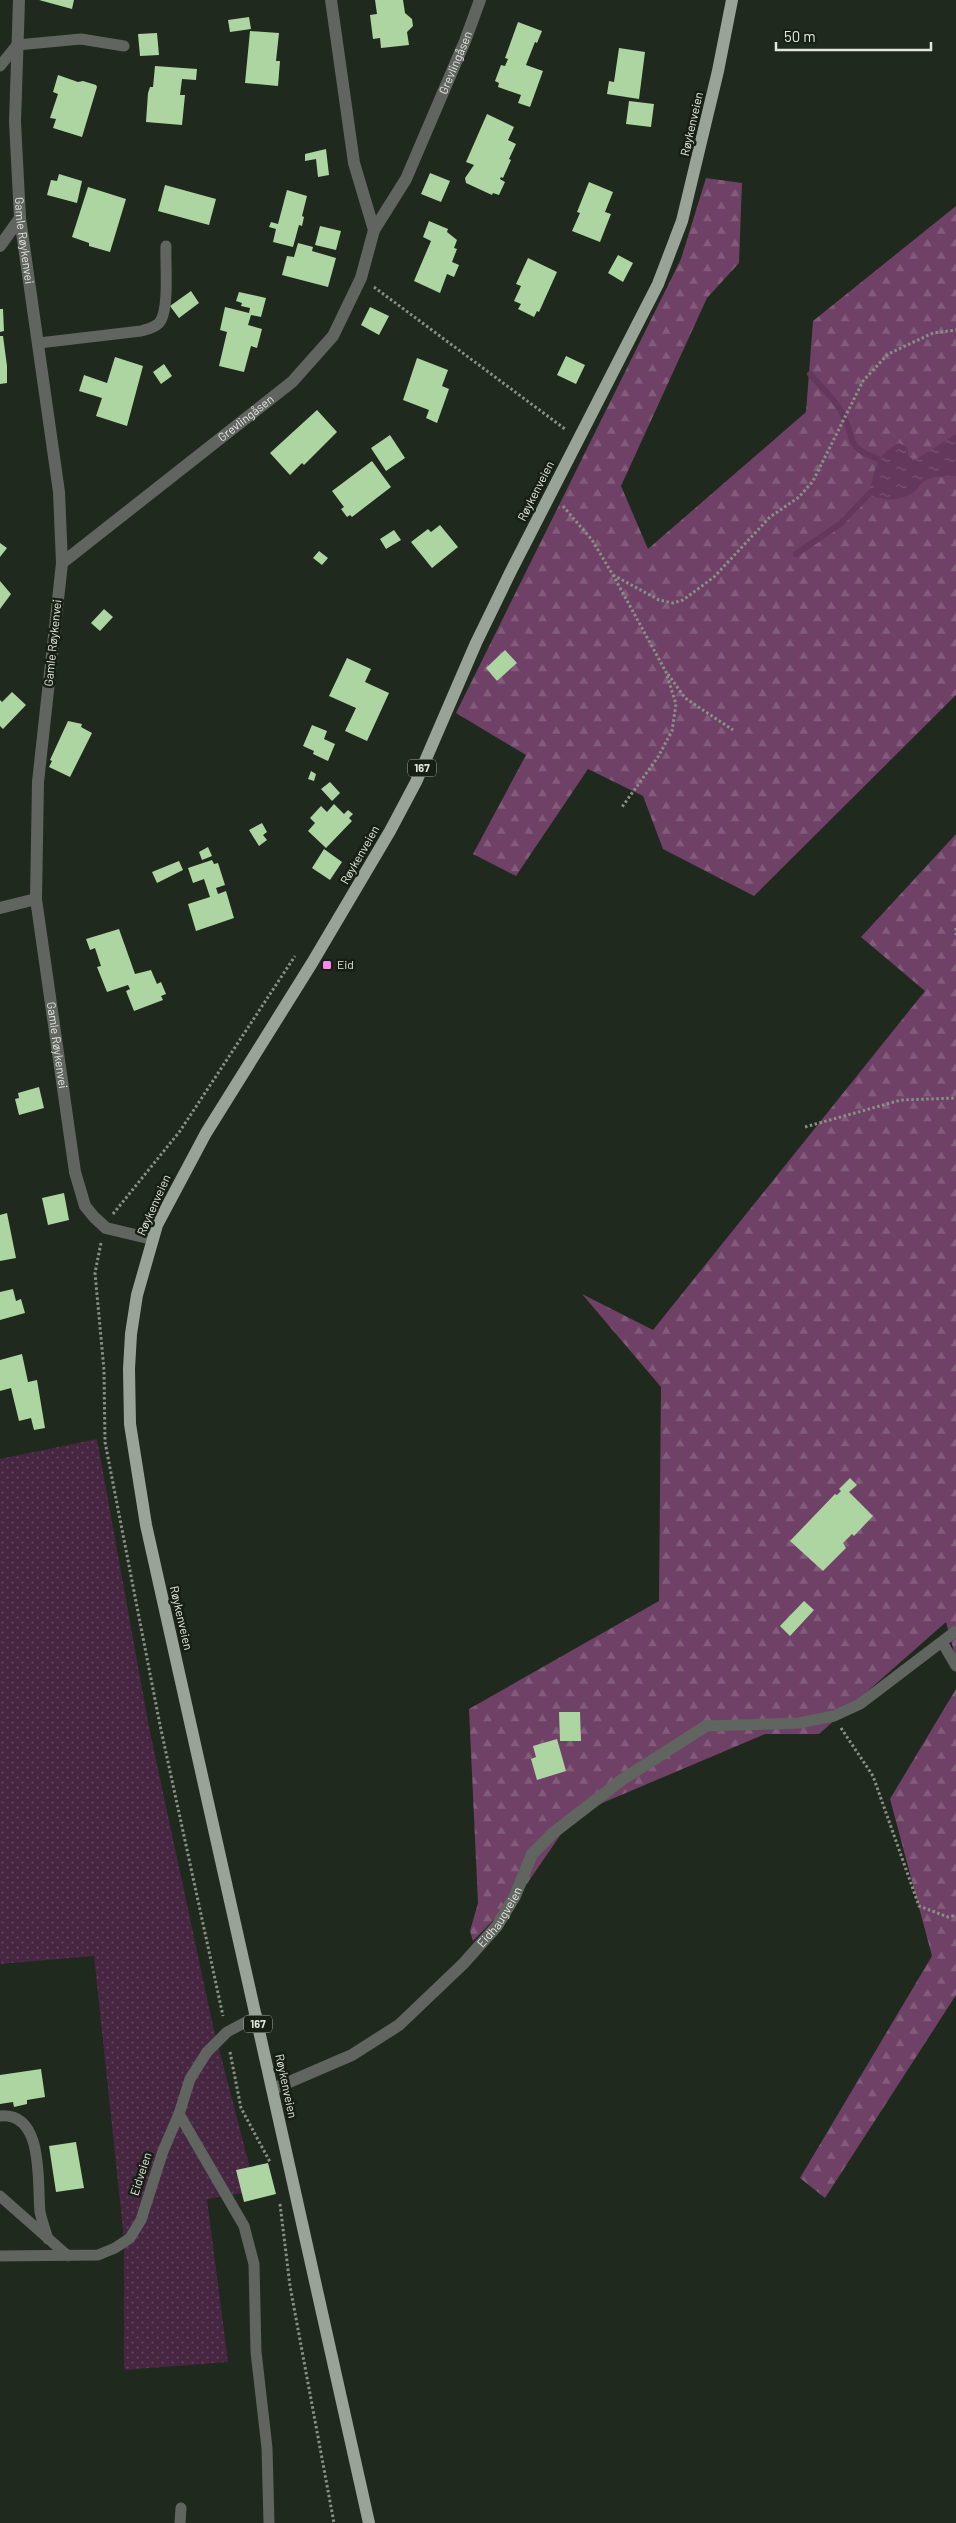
<svg xmlns="http://www.w3.org/2000/svg" width="956" height="2523" font-family="Barlow,sans-serif">
  <style>
    .green { fill: url(#green-dots) }
    .forest { fill: url(#forest-firs) }
    .water { fill: url(#water-ripples) }
    .lines { fill: none; stroke-linecap: round; stroke-linejoin: round }
    .stream { stroke: #64385d; stroke-width: 6 }
    .building { fill: #add5a2 }
    .path { stroke: #899087; stroke-width: 3; stroke-dasharray: 2.5 2.5; stroke-linecap: butt }
    .lane { stroke: #60655f; stroke-width: 11 }
    .street { stroke: #60655f; stroke-width: 12 }
    .primary { stroke: #9aa397; stroke-width: 12 }
    .poi-dot { fill: #fa87e7; stroke: #171f14; stroke-width: 2 }
    .labels { text-anchor: middle; stroke-width: 5; stroke-linejoin: round; paint-order: stroke }
    .shield { fill: #171f14; stroke: #a4aba2; stroke-width: 1 }
    .shield-label { font-size: 11px; font-weight: bold; fill: #e1e7df }
    .street-label { font-size: 12px; fill: #e1e7df; stroke: #171f14 }
    .poi-label { font-size: 12px; fill: #e1e7df; stroke: #171f14; text-anchor: start }
  </style>
  <defs>
    <pattern id="green-dots" width="8" height="8" patternUnits="userSpaceOnUse" patternTransform="scale(1.25)"><rect width="8" height="8" fill="#472641"/><path d="M2 2h.1M6 6h.1" fill="none" stroke="#61465c" stroke-width="1.8" stroke-linecap="round"/></pattern>
    <pattern id="forest-firs" width="22" height="20" patternUnits="userSpaceOnUse" patternTransform="scale(1.25)"><rect width="22" height="20" fill="#6f4166"/><path d="M5 1l3.5 6h-7zM16 11l3.5 6h-7z" fill="#835c7b"/></pattern>
    <pattern id="water-ripples" width="26" height="14" patternUnits="userSpaceOnUse" patternTransform="scale(1.25)"><rect width="26" height="14" fill="#64385d"/><path d="M2 4q2-2 4 0t4 0M15 11q2-2 4 0t4 0" fill="none" stroke="#7a5574"/></pattern>
  </defs>
  <rect width="100%" height="100%" fill="#20291d"/>
  <path class="green" d="M97,1439L149,1727L213,2026L256,2191L207,2199L228,2362L124,2370V2239L94,1956L0,1964V1459Z"/>
  <path class="forest" d="M706,178L742,183L739,263L707,298L621,486L648,549L806,412L813,321L956,206V695L754,896L663,849L643,796L588,769L516,876L473,854L526,755L456,713L681,259Z
    M956,834V1659L946,1622L819,1734H765L574,1815L522,1891L473,1941L470,1931L478,1903L469,1709L659,1601L661,1387L582,1294L653,1330L925,991L861,937Z
    M956,1689V1995L825,2198L800,2178L932,1956L890,1799Z"/>
  <path class="water" d="M956,434V476C946,477 934,475 925,481C920,483 918,489 914,492C901,501 882,502 869,494C875,470 875,455 899,443L907,447L909,457L915,460Z"/>
  <g class="lines">
    <path class="stream" d="M810,374C820,386 835,399 842,413C857,440 843,446 878,459
      M796,554L840,524L869,494"/>
  </g>
  <path class="building" d="M39,0H74L72,9Z
    M375,0H403L405,13L412,19L413,26L407,32L409,45L381,48L380,38L373,39L370,15L377,14Z
    M249,17L251,29L230,32L228,20Z
    M518,22L542,31L537,43L535,42L526,65L543,71L530,107L518,103L521,95L498,87L499,83L495,81L501,65L505,66L508,59L505,58Z
    M250,31L279,33L276,61H280L278,86L245,83Z
    M157,33L159,55L140,56L138,34Z
    M619,48L645,52L639,99L607,94L609,81L614,82Z
    M155,66L197,69L196,80L182,79L180,95H185L182,125L146,122L148,93L150,87H153Z
    M58,75L78,82L83,81L96,85L97,87L82,137L53,128L56,119L50,118L58,94L53,92Z
    M629,101L654,104L651,127L626,124Z
    M487,114L514,127L508,140L516,144L509,159L511,160L503,178L501,177L500,179L505,182L499,195L493,193L492,195L466,183L465,178L474,165L466,162Z
    M326,149L329,175L318,177L316,159L305,161V154Z
    M430,173L450,181L441,202L421,194Z
    M59,174L82,181L77,203L47,195L51,180L57,181Z
    M589,182L613,192L605,212L611,214L600,242L572,231L580,213L577,212Z
    M165,185L216,199L209,225L158,211Z
    M88,187L126,199L110,252L89,246V243L72,237Z
    M287,190L307,196L302,216L304,217L302,226L299,225L293,247L273,242L276,229L269,227L271,222L278,224Z
    M429,221L448,229L447,232L457,240L454,248L457,249L452,262L459,265L454,277L447,274L440,293L414,281L431,241L423,237Z
    M320,226L341,231L336,250L315,245Z
    M298,243L313,247L312,251L336,258L328,287L282,275L287,256L294,257Z
    M618,255L633,263L623,282L608,273Z
    M528,258L557,272L539,312L537,311L534,317L518,309L521,304L514,301L521,286L516,284Z
    M191,291L199,303L179,318L170,306Z
    M239,292L266,298L261,317L251,315L248,325L262,329L257,348L251,346L244,372L219,366L227,332L220,330L225,307L249,313L250,308L241,306L242,303L236,301Z
    M370,307L389,316L379,335L361,325Z
    M0,309H3L4,331L0,332Z
    M0,336H3L7,366V383L0,384Z
    M566,356L585,365L576,384L557,375Z
    M115,357L143,366L127,426L96,416L102,398L79,391L84,375L107,383Z
    M417,358L448,370L442,386L449,389L437,423L426,418L429,410L403,400Z
    M164,364L172,376L161,384L153,372Z
    M317,410L337,432L304,465L302,463L290,475L270,453Z
    M390,435L405,458L386,471L371,448Z
    M372,461L391,487L352,517L350,515L347,517L341,509L344,507L332,491Z
    M440,525L458,547L432,568L411,542L428,529L431,532Z
    M394,530L401,540L386,549L380,539Z
    M0,543L7,548L0,557Z
    M319,551L328,558L322,565L313,558Z
    M0,581L11,594L0,609Z
    M104,609L113,617L100,631L91,623Z
    M505,650L517,663L497,681L486,668Z
    M347,658L371,669L365,682L389,693L367,741L345,731L356,708L329,696Z
    M12,692L26,705L3,729L0,726V700L2,702Z
    M68,721L82,724L81,727L92,733L70,777L49,767L52,761L50,760Z
    M312,725L327,731L324,739L335,744L328,761L313,754L314,751L303,746Z
    M311,771L316,774L314,781L308,779Z
    M330,782L340,793L332,801L321,789Z
    M334,804L344,814L348,810L353,814L349,818L352,821L326,848L308,831L315,823L310,818L321,806L327,812Z
    M262,823L267,832L263,835L267,840L259,846L249,830Z
    M208,847L212,856L202,860L199,852Z
    M324,849L342,862L330,880L312,868Z
    M212,860L214,864L218,863L225,885L216,888L218,894L226,891L234,918L196,931L188,904L210,897L204,879L193,883L188,868Z
    M179,861L183,870L157,883L152,872Z
    M119,929L135,974L151,970L157,984L161,982L166,994L161,996L163,1000L134,1011L126,991L130,989L128,985L107,992L97,967L101,966L95,948L90,950L86,939Z
    M39,1087L44,1108L19,1115L15,1099L19,1098L18,1093Z
    M64,1193L69,1220L48,1225L42,1198Z
    M7,1213L16,1258L0,1261V1215Z
    M13,1289L16,1301L21,1299L25,1313L0,1320V1292Z
    M22,1354L28,1382L37,1380L45,1428L34,1430L31,1418L19,1421L11,1388L0,1391V1360Z
    M850,1478L857,1485L849,1492L873,1516L854,1536L852,1534L843,1543L846,1548L823,1571L790,1541L835,1494L837,1495L841,1491L839,1489Z
    M804,1601L814,1610L790,1636L780,1626Z
    M559,1712H580L581,1741H560Z
    M557,1739L566,1771L537,1780L531,1759L536,1757L533,1746Z
    M41,2069L45,2097L27,2100V2104L14,2107L13,2102L0,2104V2075Z
    M76,2142L84,2188L56,2192L49,2146Z
    M268,2163L276,2194L244,2202L236,2170Z"/>
  <g class="lines">
    <path class="path" d="M374,287L565,429
      M563,506L592,540L613,575L666,672L676,704L672,731L658,757L622,807
      M613,575L659,600L673,603L683,600L714,577L770,517L799,497L813,481L863,381L888,354L933,333L956,330
      M668,674L685,698L733,730
      M956,928V935
      M805,1127L901,1100L956,1098
      M113,1214L180,1131L295,956
      M101,1243L95,1273L104,1370L105,1442L160,1725L223,2016
      M841,1728L873,1776L919,1906L948,1917L956,1915
      M230,2052L241,2108L270,2162
      M280,2204L290,2286L334,2523"/>
    <path class="lane" d="M0,66L17,45L81,39L124,46
      M39,343L141,331C148,329 154,328 159,323C170,311 165,263 166,246
      M942,1642L956,1666
      M706,1726L799,1723L834,1716L860,1704L956,1631
      M179,2114L244,2226L254,2264L256,2352L267,2448L269,2523
      M0,2116C45,2112 37,2184 40,2212C42,2221 45,2230 48,2239
      M0,2196L68,2256
      M0,2256L98,2255L115,2248L130,2238L141,2220L163,2151L179,2114L190,2079L207,2052L227,2032L257,2016
      M180,2523L181,2508"/>
    <g class="street">
      <path id="s1" d="M19,0L15,122L20,218L59,492L62,563L38,782L36,899L75,1172L85,1206L94,1217L106,1228L152,1239"/>
      <path d="M331,0L354,163L374,230"/>
      <path d="M0,246L20,218"/>
      <path id="s2" d="M62,563L292,382L333,336L361,278L374,230L406,179L465,41L480,0"/>
      <path d="M0,908L36,899"/>
      <path id="s3" d="M273,2089L352,2055L399,2025L463,1964L497,1926L515,1896L532,1854L553,1833L623,1779L706,1726"/>
    </g>
    <path class="primary" d="M369,2523L146,1525L130,1424L129,1369L131,1334L137,1295L157,1225L206,1133L312,963L390,831L416,782L476,643L510,573L658,284L682,221L718,71L732,0"/>
  </g>
  <rect class="poi-dot" x="322" y="960" width="10" height="10" rx="2.5"/>
  <g class="labels">
    <g class="shield">
      <rect x="408" y="759.5" width="28" height="17" rx="4"/>
      <rect x="244" y="2015.5" width="28" height="17" rx="4"/>
    </g>
    <g class="shield-label">
      <text x="422" y="772">167</text>
      <text x="258" y="2028">167</text>
    </g>
    <g class="street-label">
      <text dy="4" stroke="none"><textPath href="#s2" startOffset="655">Grevlingåsen</textPath></text>
      <text transform="translate(692 124) rotate(-77)" y="4">Røykenveien</text>
      <text dy="4" stroke="none"><textPath href="#s1" startOffset="241">Gamle Røykenvei</textPath></text>
      <text dy="4" stroke="none"><textPath href="#s2" startOffset="234">Grevlingåsen</textPath></text>
      <text transform="translate(536 491) rotate(-63)" y="4">Røykenveien</text>
      <text transform="translate(53 643) rotate(-84)" y="4">Gamle Røykenvei</text>
      <text transform="translate(360 855) rotate(-60)" y="4">Røykenveien</text>
      <text dy="4" stroke="none"><textPath href="#s1" startOffset="1051">Gamle Røykenvei</textPath></text>
      <text transform="translate(154 1205) rotate(-66)" y="4">Røykenveien</text>
      <text transform="translate(181 1618) rotate(77)" y="4">Røykenveien</text>
      <text dy="4" stroke="none"><textPath href="#s3" startOffset="290">Eidhaugveien</textPath></text>
      <text transform="translate(286 2086) rotate(78)" y="4">Røykenveien</text>
      <text transform="translate(141 2174) rotate(-72)" y="4">Eidveien</text>
    </g>
    <g class="poi-label">
      <text x="337" y="969">Eid</text>
    </g>
  </g>
  <path d="M776 42v8h155v-8" fill="none" stroke="#e1e7df" stroke-width="2.5"/>
  <text x="784" y="42" font-size="15" fill="#e1e7df" stroke="#171f14" stroke-width="4" paint-order="stroke">50 m</text>
</svg>
